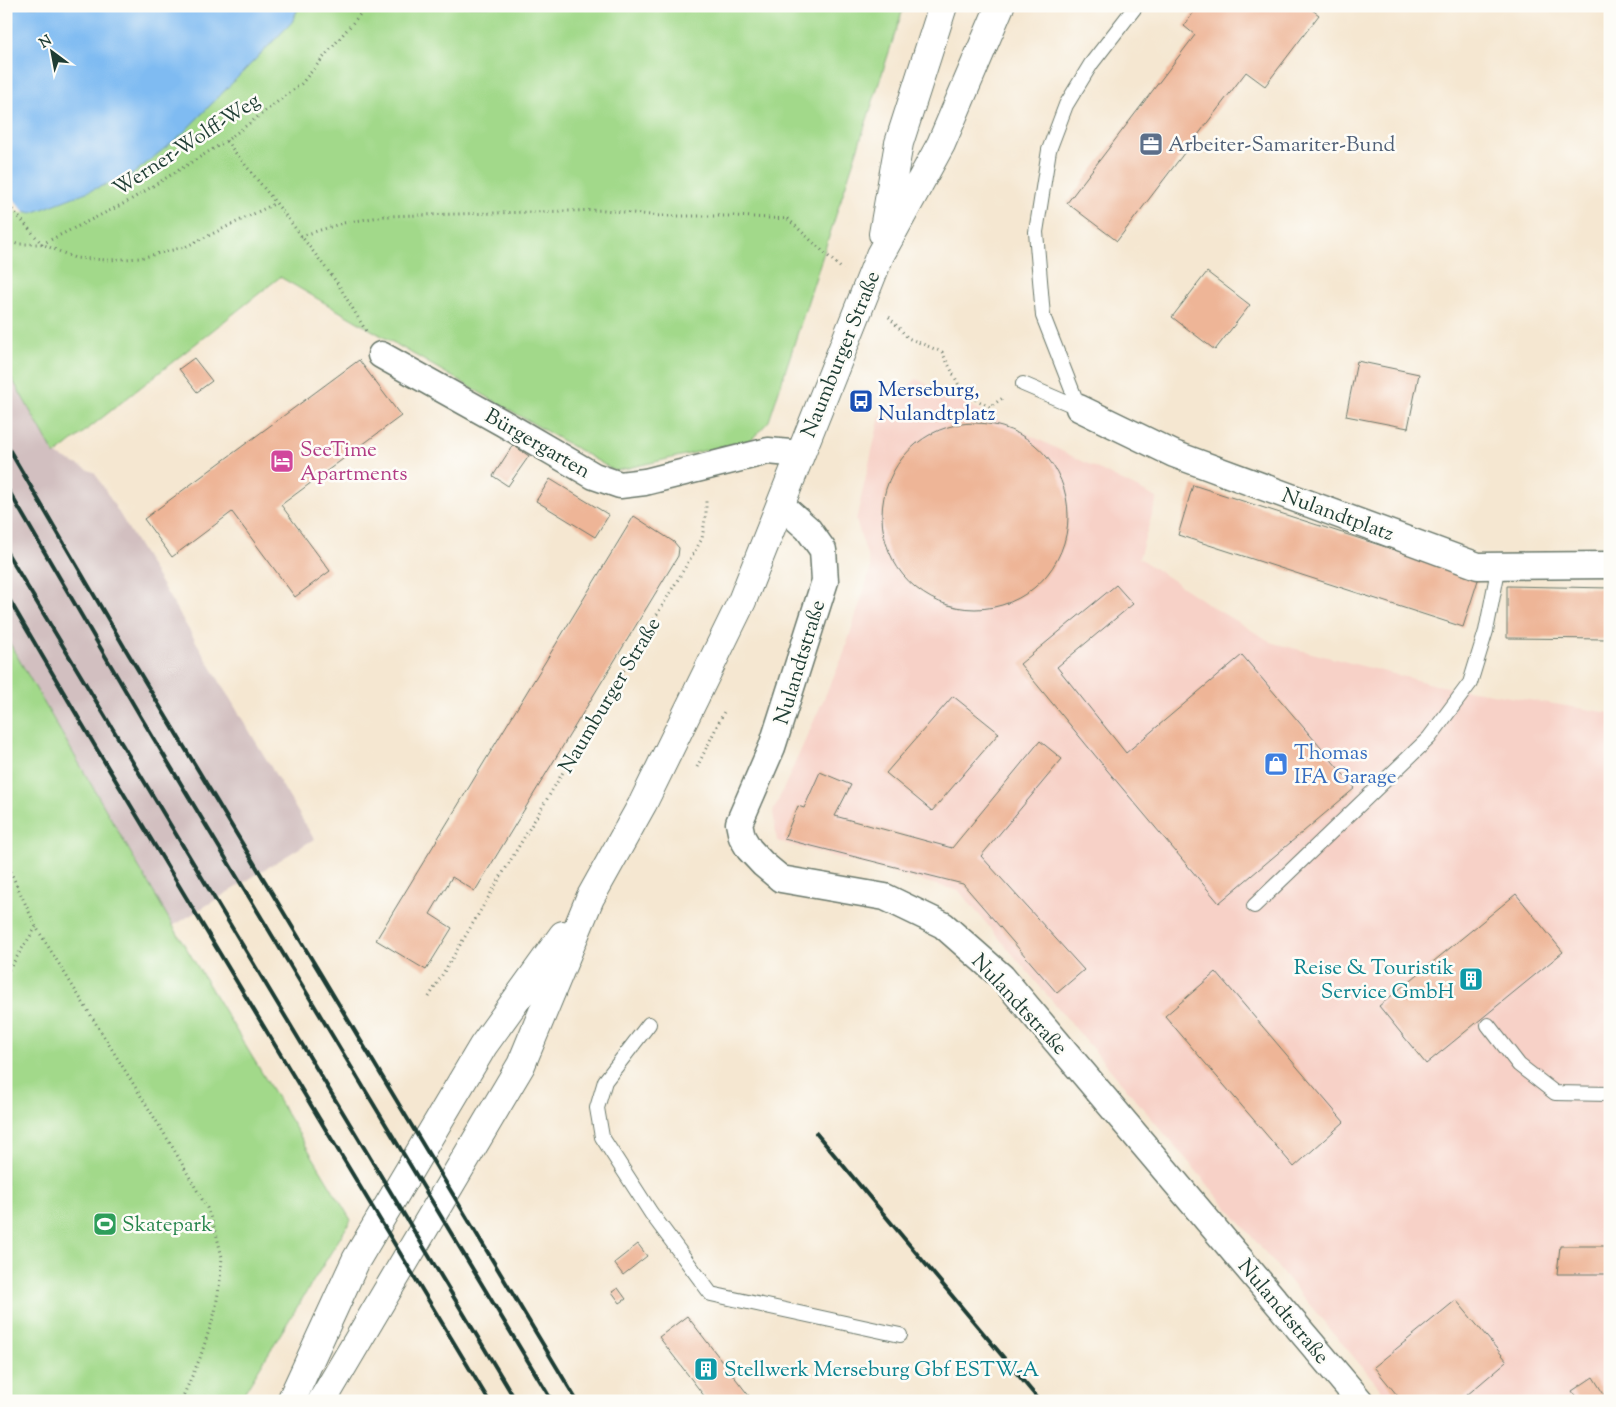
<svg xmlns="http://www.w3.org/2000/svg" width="1616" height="1407" font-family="'Sorts Mill Goudy',serif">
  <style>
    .built { fill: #f7d1c7 }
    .industrial { fill: #d2bfc0 }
    .green { fill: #a2d98a; stroke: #608b5f }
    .water { fill: #7fbbf2; stroke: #4f7c93 }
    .pier { fill: #f5e7d1 }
    .building { fill: #eeb597 }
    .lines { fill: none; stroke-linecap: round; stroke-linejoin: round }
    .service-casing { stroke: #6a786b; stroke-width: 16 }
    .minor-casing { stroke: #6a786b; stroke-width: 29 }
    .primary-casing { stroke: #6a786b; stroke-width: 30 }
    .path { stroke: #6a786b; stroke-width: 3; stroke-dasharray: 1 4; stroke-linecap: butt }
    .service { stroke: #fff; stroke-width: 14 }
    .minor { stroke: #fff; stroke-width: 26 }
    .primary { stroke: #fff; stroke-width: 28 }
    .rail { stroke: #1f3d34; stroke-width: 4 }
    .labels { text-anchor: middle; stroke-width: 5; stroke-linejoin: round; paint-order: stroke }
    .street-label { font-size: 21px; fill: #1f3d34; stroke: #fdfcf7 }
    .service-label { font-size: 21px; fill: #4e5e75; stroke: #fdfcf7; text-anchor: start }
    .transit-label { font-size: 21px; fill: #164399; stroke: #fdfcf7; text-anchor: start }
    .hotel-label { font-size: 21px; fill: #b23c85; stroke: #fdfcf7; text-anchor: start }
    .shop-label { font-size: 21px; fill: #366cbe; stroke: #fdfcf7; text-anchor: start }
    .culture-label { font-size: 21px; fill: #0d838f; stroke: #fdfcf7; text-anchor: end }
    .leisure-label { font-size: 21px; fill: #27864d; stroke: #fdfcf7; text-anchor: start }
  </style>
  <rect width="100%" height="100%" fill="#fdfcf7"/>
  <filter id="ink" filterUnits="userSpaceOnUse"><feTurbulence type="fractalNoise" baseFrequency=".02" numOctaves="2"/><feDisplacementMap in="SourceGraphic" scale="10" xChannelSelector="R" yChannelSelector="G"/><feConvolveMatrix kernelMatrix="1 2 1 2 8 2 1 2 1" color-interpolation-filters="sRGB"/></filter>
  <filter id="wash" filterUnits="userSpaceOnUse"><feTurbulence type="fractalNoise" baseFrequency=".0096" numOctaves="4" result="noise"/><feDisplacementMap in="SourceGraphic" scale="20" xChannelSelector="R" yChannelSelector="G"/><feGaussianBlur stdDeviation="1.12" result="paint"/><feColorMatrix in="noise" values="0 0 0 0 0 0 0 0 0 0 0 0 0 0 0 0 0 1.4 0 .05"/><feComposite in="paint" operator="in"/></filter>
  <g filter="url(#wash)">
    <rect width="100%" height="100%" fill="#f5e7d1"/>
    <path class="built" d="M916,379L1157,498L1139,558L1214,608L1273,643L1436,685L1610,713V912L1608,1013H1610V1401H1391L959,891L777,841L773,812L843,656L871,568L856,520L880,416Z"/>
    <path class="industrial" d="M6,368L55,454L95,473L314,839L173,926L6,641Z"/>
    <path class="green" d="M299,6H904L769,421L751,440L615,471L280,277L55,455L6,368V207L181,135L292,22Z
      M6,637L173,926L351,1220L239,1401H6Z"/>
    <path class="water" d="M6,6H299L292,22L181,135L133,174L32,213L6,207Z"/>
    <path class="pier" d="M6,189L26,214L6,209Z"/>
    <g id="blocks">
      <path class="building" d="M1198,6H1307L1319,15L1265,86L1246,72L1117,241L1067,203L1195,35L1184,26Z
        M1207,272L1250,305L1215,350L1172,317Z
        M194,358L212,381L197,392L179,369Z
        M359,360L401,416L281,505L330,571L295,597L232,512L172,557L144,519Z
        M1357,361L1419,374L1408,428L1346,416Z
        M882 516a93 93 0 1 1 186 0a93 93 0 1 1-186 0Z
        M513,445L529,456L508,486L493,476Z
        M550,479L609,515L595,537L536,501Z
        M1193,485L1479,577L1463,627L1178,535Z
        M634,516L674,542L679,548L678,556L475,891L452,877L430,914L452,928L426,970L376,940Z
        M1116,585L1133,604L1057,667L1126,753L1242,655L1355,788L1219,903L1107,770L1020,664Z
        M1507,586L1610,588V639L1507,638Z
        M953,696L999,733L932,811L886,773Z
        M1040,741L1062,759L981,856L1084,970L1057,993L963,884L784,839L798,806L804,808L820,772L851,785L835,816L952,848Z
        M1516,894L1563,952L1426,1064L1379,1006Z
        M1216,972L1344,1122L1294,1167L1165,1016Z
        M638,1244L647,1256L623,1275L614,1263Z
        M1560,1246H1610V1274H1557Z
        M618,1288L626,1299L620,1303L612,1292Z
        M1456,1300L1507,1361L1460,1401H1402L1374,1367Z
        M687,1316L753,1401H708L659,1337Z
        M1593,1377L1608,1401H1579L1572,1391Z"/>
    </g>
  </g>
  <g filter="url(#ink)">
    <use href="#blocks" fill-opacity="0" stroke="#6a786b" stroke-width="1"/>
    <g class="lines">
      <g class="service-casing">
        <path id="service" d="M1023,384L1079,408
          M1079,408L1043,316L1036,232L1049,150L1066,105L1091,64L1136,6
          M1254,906L1429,738L1470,683L1486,631L1499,565
          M649,1024L605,1081L597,1108L602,1137L651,1213L711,1294L900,1335
          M1488,1025L1519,1065L1555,1093L1610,1094"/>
      </g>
      <g class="minor-casing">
        <path id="minor" d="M381,355L503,423L594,476L620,485L645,482L768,451L801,454
          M1079,408L1174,454L1478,566L1610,565
          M781,505L808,529L823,550L825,581L772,747L739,823L742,837L749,849L763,864L781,879L885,897L943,925L1002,977L1360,1401"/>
      </g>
      <g class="primary-casing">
        <path id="primary" d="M883,234L899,143L943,6
          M291,1401L356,1260L483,1046L563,935
          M322,1401L521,1065L590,898L643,803L742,601L880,255L941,144L1000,6"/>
      </g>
      <path class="path" d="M226,141L276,203L338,284L366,331
        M6,202L42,244
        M301,236L343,223L385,216L604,210L661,216H734L788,219L843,270
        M6,241L17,244H42L75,258L108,260L140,258L185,247L276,203
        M42,244L127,202L226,141L301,84L367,6
        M889,317L908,338L942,352L963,393L990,407L1004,397
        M697,767L724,712
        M6,862L36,927L173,1148L207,1208L216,1233L222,1257L220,1281L215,1312L200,1358L181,1401
        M6,974L36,927
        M429,997L702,539L706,513V498"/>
      <use href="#service" class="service"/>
      <use href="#minor" class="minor"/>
      <use href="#primary" class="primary"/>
      <path class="rail" d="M6,444L126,650L577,1401
        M6,486L142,719L552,1401
        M6,551L516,1401
        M6,594L95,746L489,1401
        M816,1133L1040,1401"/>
    </g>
  </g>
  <defs>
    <g id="office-square" transform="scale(1.25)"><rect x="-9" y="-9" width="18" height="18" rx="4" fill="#5c6f8a" stroke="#fdfcf7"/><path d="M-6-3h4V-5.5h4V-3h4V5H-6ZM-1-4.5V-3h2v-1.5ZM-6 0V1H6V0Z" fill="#fff"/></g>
    <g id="bus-square" transform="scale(1.25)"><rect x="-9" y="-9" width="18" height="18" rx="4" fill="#1a4fb4" stroke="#fdfcf7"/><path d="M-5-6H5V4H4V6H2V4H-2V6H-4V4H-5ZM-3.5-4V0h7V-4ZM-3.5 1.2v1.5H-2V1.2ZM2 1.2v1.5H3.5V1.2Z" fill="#fff"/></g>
    <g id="hotel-square" transform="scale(1.25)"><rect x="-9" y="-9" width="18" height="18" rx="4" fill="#d1479c" stroke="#fdfcf7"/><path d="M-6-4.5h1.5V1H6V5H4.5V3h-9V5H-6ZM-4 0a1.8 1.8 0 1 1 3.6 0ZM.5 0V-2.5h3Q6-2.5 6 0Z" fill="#fff"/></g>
    <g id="shop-square" transform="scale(1.25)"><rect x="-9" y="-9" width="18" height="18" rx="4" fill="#3f7fe0" stroke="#fdfcf7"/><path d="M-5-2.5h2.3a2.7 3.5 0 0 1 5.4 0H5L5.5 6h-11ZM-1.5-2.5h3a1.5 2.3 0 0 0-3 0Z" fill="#fff"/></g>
    <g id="building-square" transform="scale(1.25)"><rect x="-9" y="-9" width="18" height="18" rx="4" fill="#0f9aa8" stroke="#fdfcf7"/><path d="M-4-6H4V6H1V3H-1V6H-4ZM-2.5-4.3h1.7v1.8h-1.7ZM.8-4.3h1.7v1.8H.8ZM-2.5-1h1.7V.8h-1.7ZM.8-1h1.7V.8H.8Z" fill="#fff"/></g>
    <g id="stadium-square" transform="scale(1.25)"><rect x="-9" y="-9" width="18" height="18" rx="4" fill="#2e9e5b" stroke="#fdfcf7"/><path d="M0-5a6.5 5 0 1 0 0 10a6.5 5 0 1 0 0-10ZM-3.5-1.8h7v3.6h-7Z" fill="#fff"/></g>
  </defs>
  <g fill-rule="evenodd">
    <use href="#office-square" x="1151" y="144"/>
    <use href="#bus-square" x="861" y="401"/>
    <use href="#hotel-square" x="282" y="461"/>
    <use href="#shop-square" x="1276" y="764"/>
    <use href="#building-square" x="1471" y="979"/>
    <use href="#stadium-square" x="105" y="1224"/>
    <use href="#building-square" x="706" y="1369"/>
  </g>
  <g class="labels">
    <g class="street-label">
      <text transform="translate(186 144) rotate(-33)" y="7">Werner-Wolff-Weg</text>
      <text transform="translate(840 354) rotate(-68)" y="7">Naumburger Straße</text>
      <text transform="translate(538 443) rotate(30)" y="7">Bürgergarten</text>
      <text transform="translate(1338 514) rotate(20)" y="7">Nulandtplatz</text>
      <text transform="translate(799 662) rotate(-73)" y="7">Nulandtstraße</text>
      <text transform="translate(609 695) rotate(-59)" y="7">Naumburger Straße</text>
      <text transform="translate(1020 1004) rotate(47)" y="7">Nulandtstraße</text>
      <text transform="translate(1284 1311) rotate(50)" y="7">Nulandtstraße</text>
    </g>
    <g class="service-label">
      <text x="1168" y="151">Arbeiter-Samariter-Bund</text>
    </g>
    <g class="transit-label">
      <text x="878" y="396">Merseburg,<tspan x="878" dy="24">Nulandtplatz</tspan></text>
    </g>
    <g class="hotel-label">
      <text x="300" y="456">SeeTime<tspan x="300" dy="24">Apartments</tspan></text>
    </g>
    <g class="shop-label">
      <text x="1294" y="759">Thomas<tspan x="1294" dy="24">IFA Garage</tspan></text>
    </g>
    <g class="culture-label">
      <text x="1454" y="974">Reise &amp; Touristik<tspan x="1454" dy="24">Service GmbH</tspan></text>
      <text x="724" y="1376" text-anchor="start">Stellwerk Merseburg Gbf ESTW-A</text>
    </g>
    <g class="leisure-label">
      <text x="122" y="1231">Skatepark</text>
    </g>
  </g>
  <rect width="1616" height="1407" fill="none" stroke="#fdfcf7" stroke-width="25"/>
  <g transform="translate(52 52) rotate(328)" stroke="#fdfcf7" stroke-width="4" paint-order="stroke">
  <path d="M0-4L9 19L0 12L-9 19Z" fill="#1f3d34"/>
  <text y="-8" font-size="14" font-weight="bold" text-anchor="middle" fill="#1f3d34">N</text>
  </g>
</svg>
